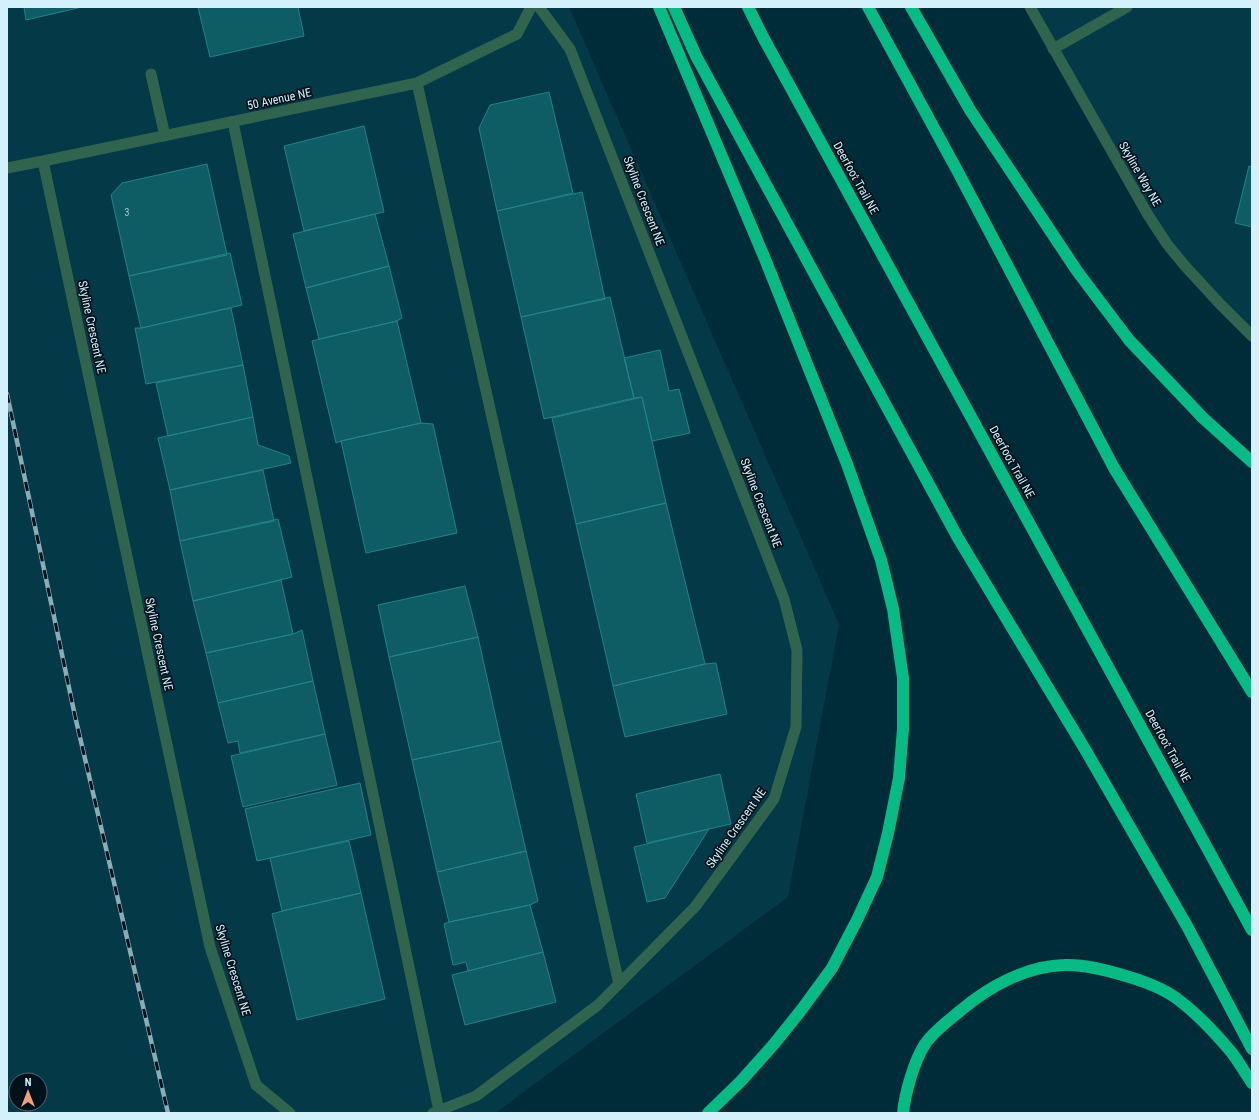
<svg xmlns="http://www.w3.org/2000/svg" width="1259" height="1120" font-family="'Roboto Condensed',sans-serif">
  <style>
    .built { fill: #043948; fill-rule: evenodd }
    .building { fill: #0f5d64; stroke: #24828a }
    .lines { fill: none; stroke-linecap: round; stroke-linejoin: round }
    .service { stroke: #31644e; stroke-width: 11 }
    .minor { stroke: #31644e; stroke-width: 11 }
    .motorway { stroke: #08ba84; stroke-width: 12 }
    .rail-casing { stroke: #8aacb7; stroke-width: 4.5 }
    .rail { stroke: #001219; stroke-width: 3; stroke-dasharray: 9; stroke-linecap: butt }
    .labels { text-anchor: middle; stroke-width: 3.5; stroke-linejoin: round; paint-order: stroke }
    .number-label { font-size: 10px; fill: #a2cbd5 }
    .street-label { font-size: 12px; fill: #d3f0fb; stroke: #001219 }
  </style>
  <rect width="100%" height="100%" fill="#002b38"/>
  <path class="built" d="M7,7H569L839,624L788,897L495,1113H7ZM16,1080H40V1104H16Z
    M1030,7H1252V336L1164,240Z"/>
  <path class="building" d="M24,7H82L26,20Z
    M198,7H298L304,36L210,57Z
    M549,92L573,193L497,211L479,128L490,105Z
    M364,126L384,212L304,231L284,146Z
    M207,164L227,255L129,276L111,195L122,183Z
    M1249,166L1252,167V227L1235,223Z
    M582,192L605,299L521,317L497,211Z
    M375,214L389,266L306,288L293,234Z
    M230,253L242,305L141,328L129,276Z
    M389,266L402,318L397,321L319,339L306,288Z
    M610,297L634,398L544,419L521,317Z
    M231,308L243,365L146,384L135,328H141Z
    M397,321L421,423L341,441L336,443L312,341Z
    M660,350L669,391L679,389L690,433L652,441L642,397L634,398L624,358Z
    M243,365L253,417L168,436L156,383Z
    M642,397L666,503L576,524L552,418Z
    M253,417L258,445L289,456L291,463L170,490L158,438Z
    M421,423L433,424L457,533L366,553L341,441Z
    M263,470L274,521L180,541L170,490Z
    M666,503L705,664L613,686L576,524Z
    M278,519L292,577L193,601L180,541Z
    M281,580L293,634L206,653L193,601Z
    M465,586L478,637L389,657L378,605Z
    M302,630L313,681L218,703L206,653L293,634Z
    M478,637L501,741L412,760L389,657Z
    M716,663L727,714L625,737L613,686L705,664Z
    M313,681L325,734L240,753L238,741L228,743L218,703Z
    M325,734L337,785L243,807L231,756Z
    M501,741L526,851L437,872L412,760Z
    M720,774L731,824L647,843L636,794Z
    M360,783L371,835L257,861L245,809Z
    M709,829L665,898L647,902L634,847Z
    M349,841L361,893L282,911L270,858Z
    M526,851L538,901L530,905L449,922L437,872Z
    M361,893L385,999L297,1020L272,914L282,911Z
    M530,905L543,952L468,971L466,962L453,965L444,924L449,922Z
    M543,952L556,1002L465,1025L452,975Z"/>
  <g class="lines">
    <path class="service" d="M1053,49L1127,7
      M151,74L165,136"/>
    <path class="minor" d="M1030,7L1148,215L1167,244L1185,266L1220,304L1252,336
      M417,83L619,984
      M233,122L439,1111
      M43,161L210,947L256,1085L290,1113
      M7,168L43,161L417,83L517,34L531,7
      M433,1113L476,1096L598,1005L695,907L774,799L796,727L797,650L784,599L570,49L539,7"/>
    <path class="motorway" d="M659,7L765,259L847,464L881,560L893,609L903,678V729L899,778L888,833L877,877L857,920L832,968L802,1009L774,1044L741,1081L708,1113
      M674,7L696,56L958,538L1086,751L1187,926L1252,1049
      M748,7L764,39L1252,930
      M868,7L958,172L1114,468L1252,692
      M911,7L970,110L1077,271L1129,340L1203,418L1252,462
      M903,1113C905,1093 914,1061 925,1044C933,1032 949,1020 960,1011C988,987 1026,966 1064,965C1084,964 1106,970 1126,976C1143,981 1161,987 1176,998C1194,1011 1217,1035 1232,1053C1239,1062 1245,1073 1252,1083"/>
    <g class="rail-casing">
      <path id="rail" d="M7,394L75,716L168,1113"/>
    </g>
    <use href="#rail" class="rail"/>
  </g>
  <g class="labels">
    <g class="number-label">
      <text x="127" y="216">3</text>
    </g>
    <g class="street-label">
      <text transform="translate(279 99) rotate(-12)" y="4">50 Avenue NE</text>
      <text transform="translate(1140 174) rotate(60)" y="4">Skyline Way NE</text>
      <text transform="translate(856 178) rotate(61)" y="4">Deerfoot Trail NE</text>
      <text transform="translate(644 201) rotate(69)" y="4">Skyline Crescent NE</text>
      <text transform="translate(92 327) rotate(78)" y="4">Skyline Crescent NE</text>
      <text transform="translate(1012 462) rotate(61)" y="4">Deerfoot Trail NE</text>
      <text transform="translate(761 503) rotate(69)" y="4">Skyline Crescent NE</text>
      <text transform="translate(159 644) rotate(78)" y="4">Skyline Crescent NE</text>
      <text transform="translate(1168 746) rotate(61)" y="4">Deerfoot Trail NE</text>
      <text transform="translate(736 828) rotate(-55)" y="4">Skyline Crescent NE</text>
      <text transform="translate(233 970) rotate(73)" y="4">Skyline Crescent NE</text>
    </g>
  </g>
  <rect width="1259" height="1120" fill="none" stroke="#d3f0fb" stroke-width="16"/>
  <g transform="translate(28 1092)"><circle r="19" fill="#001219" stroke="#546b73"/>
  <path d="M0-3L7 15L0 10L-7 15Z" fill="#f2a17e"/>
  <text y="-6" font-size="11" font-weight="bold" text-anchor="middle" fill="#d3f0fb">N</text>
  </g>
</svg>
